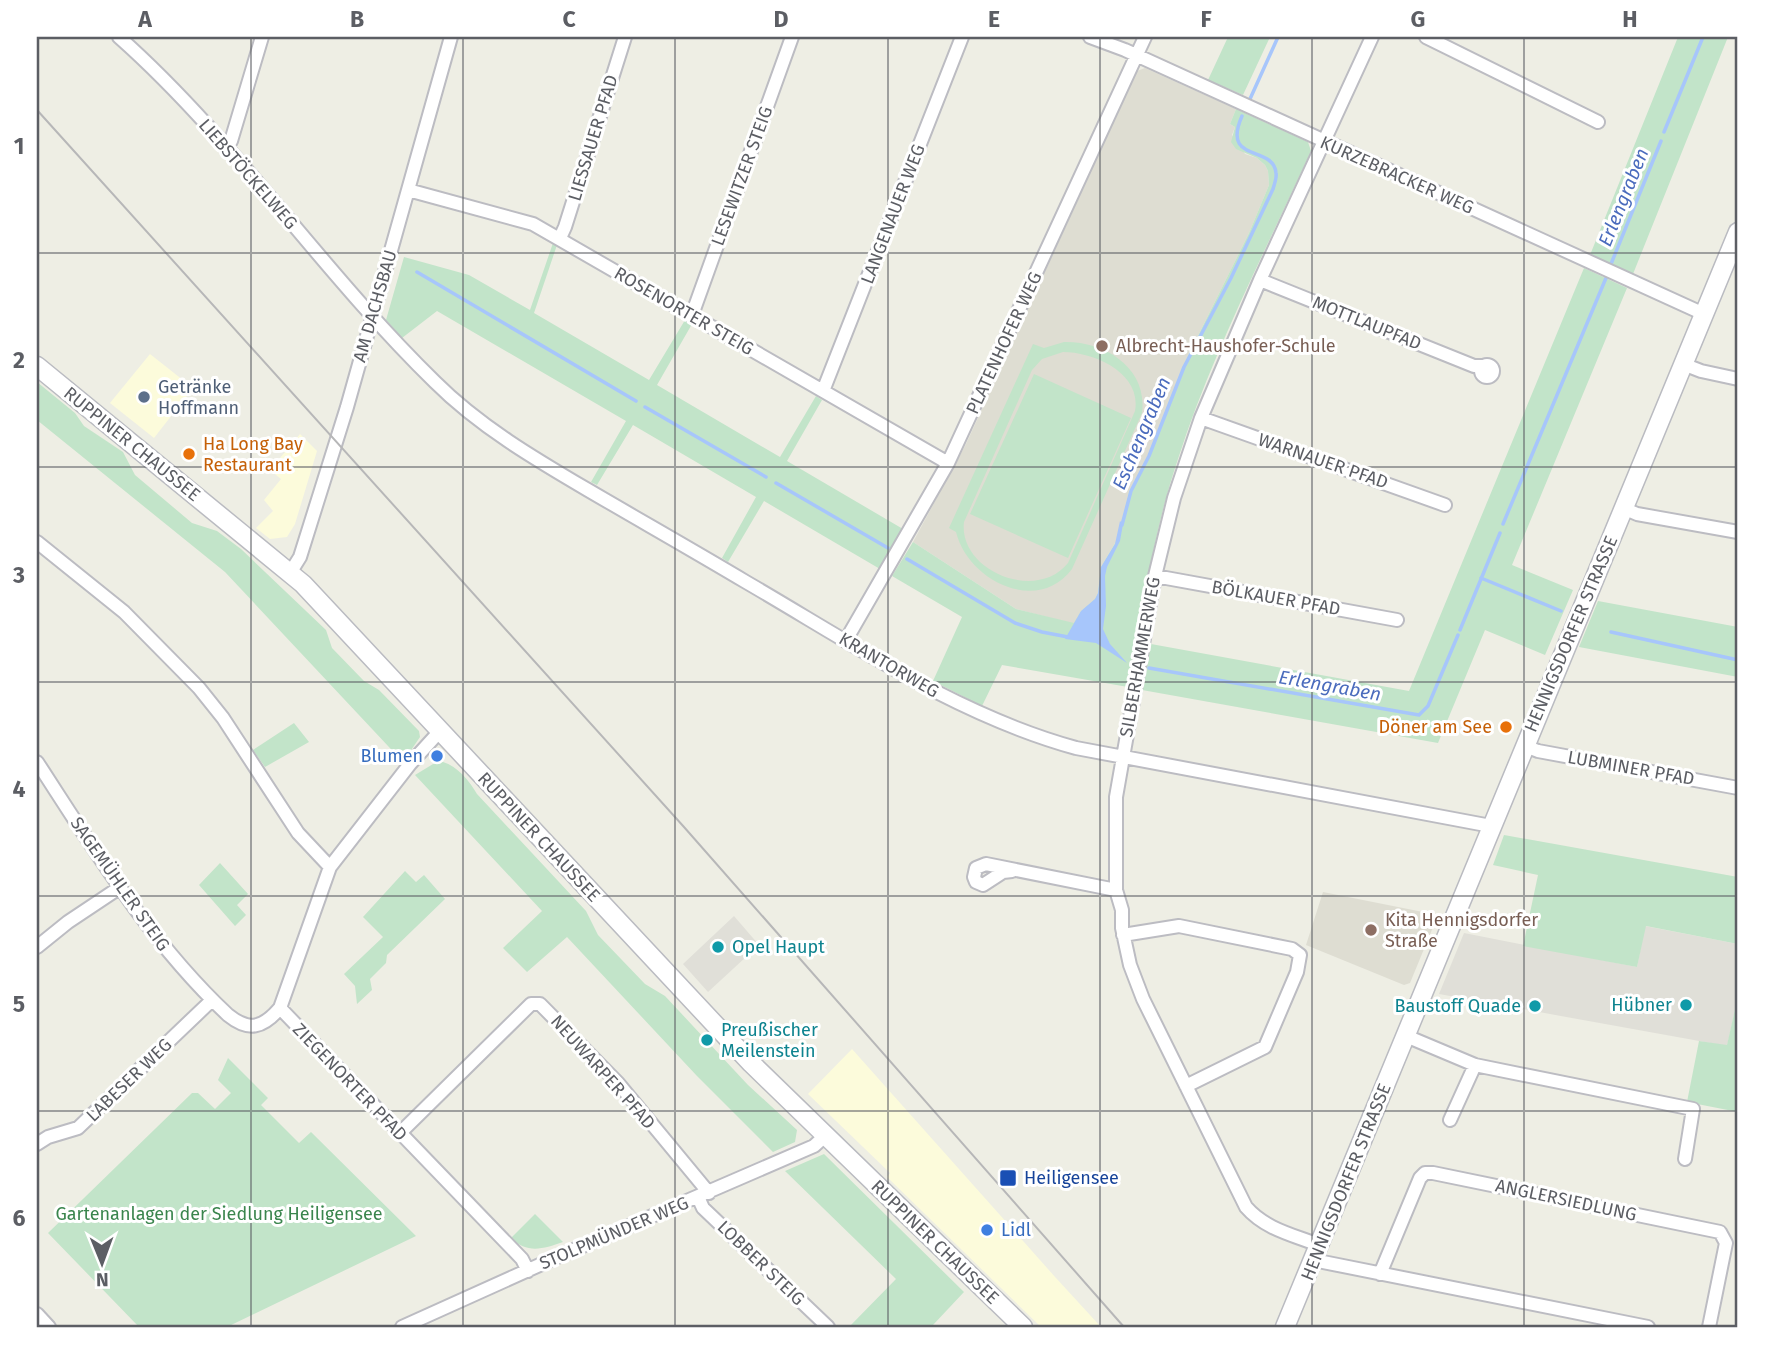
<svg xmlns="http://www.w3.org/2000/svg" width="1775" height="1364" font-family="'Fira Sans',sans-serif">
  <style>
    .commercial { fill: #fcfbdb }
    .industrial { fill: #e0dfd8 }
    .education { fill: #deddd2 }
    .green { fill: #c2e4c9; fill-rule: evenodd }
    .water { fill: #a7c6fb }
    .lines { fill: none; stroke-linecap: round; stroke-linejoin: round }
    .stream { stroke: #a7c6fb; stroke-width: 3.5 }
    .street-casing { stroke: #bcbcc2; stroke-width: 16 }
    .secondary-casing { stroke: #babbc1; stroke-width: 21 }
    .street { stroke: #fff; stroke-width: 12 }
    .secondary { stroke: #fff; stroke-width: 18 }
    .tram { stroke: #b7b7b8; stroke-width: 2 }
    .grid { fill: none; stroke: #5c5e64; stroke-width: 2; stroke-opacity: 0.55 }
    .education-dot { fill: #8d6e63; stroke: #fff; stroke-width: 2.5 }
    .service-dot { fill: #5c6f8a; stroke: #fff; stroke-width: 2.5 }
    .food-dot { fill: #e8710a; stroke: #fff; stroke-width: 2.5 }
    .shop-dot { fill: #3f7fe0; stroke: #fff; stroke-width: 2.5 }
    .culture-dot { fill: #0f9aa8; stroke: #fff; stroke-width: 2.5 }
    .transit-dot { fill: #1a4fb4; stroke: #fff; stroke-width: 2.5 }
    .labels { text-anchor: middle; stroke-width: 6; stroke-linejoin: round; paint-order: stroke }
    .street-label { font-size: 18px; fill: #5c5e64; stroke: #fff }
    .education-label { font-size: 18px; fill: #785e54; stroke: #fff; text-anchor: start }
    .service-label { font-size: 18px; fill: #4e5e75; stroke: #fff; text-anchor: start }
    .food-label { font-size: 18px; fill: #c56008; stroke: #fff; text-anchor: start }
    .shop-label { font-size: 18px; fill: #366cbe; stroke: #fff; text-anchor: end }
    .culture-label { font-size: 18px; fill: #0d838f; stroke: #fff; text-anchor: start }
    .transit-label { font-size: 18px; fill: #164399; stroke: #fff; text-anchor: start }
    .park-label { font-size: 18px; fill: #3a854d; stroke: #fff }
    .water-label { font-size: 19px; font-style: italic; fill: #4b6cbd; stroke: #fff }
    .neatline { fill: none; stroke: #5c5e64; stroke-width: 2.5 }
    .grid-label { font-size: 23px; text-anchor: middle; font-weight: bold; fill: #5c5e64 }
  </style>
  <rect width="100%" height="100%" fill="#eeeee4"/>
  <path class="commercial" d="M150,354L193,388L154,438L110,403Z
    M300,434L317,451L295,524L287,537L270,539L256,528L273,511L264,500L281,479L270,470Z
    M852,1049L1056,1278L1101,1327H1041L887,1177L890,1173L808,1094Z"/>
  <path class="industrial" d="M734,916L759,945L708,992L683,964Z
    M1645,926L1738,944V997L1727,1046L1439,994L1464,933L1637,967Z"/>
  <path class="education" d="M1145,68L1236,109L1230,124L1235,127L1232,135L1245,154L1257,158L1265,165L1268,171L1269,185L1249,233L1182,368L1152,447L1129,492L1117,540L1101,567L1098,593L1095,599L1081,611L1074,624L1016,609L913,542L966,444L1137,71Z
    M1323,892L1438,915L1410,983L1404,985L1306,945Z"/>
  <path class="green" d="M1228,37H1270L1243,95L1208,80Z
    M1678,37H1728L1633,274L1590,255Z
    M1236,109L1308,142L1311,151C1265,252 1212,353 1178,459C1153,533 1142,611 1128,687L1002,665L982,706L933,681L962,617L892,576L913,542L1016,609L1074,623L1081,611L1095,599L1098,593L1101,567L1117,540L1129,492L1152,447L1182,368L1249,233L1269,185L1268,171L1265,165L1257,158L1236,149L1231,142L1235,127L1230,124Z
    M553,243L557,245L534,313L649,380L685,320L692,324L657,385L780,457L816,396L822,400L787,461L903,529L880,569L764,501L728,562L722,558L756,497L633,425L597,485L591,482L626,421L437,311L402,338L386,320L404,257L469,275L530,310Z
    M1584,268L1627,288L1512,565L1573,590L1545,655L1485,630L1438,743L1142,690L1151,644L1409,691Z
    M1064,342C1105,341 1148,368 1142,413L1072,569C1038,615 968,581 956,532L949,528L1033,344L1044,348ZM1063,352C1094,352 1142,373 1135,411L1068,563C1036,603 958,570 964,522L1032,370L1042,359Z
    M1034,374L1131,418L1068,558L970,514Z
    M37,382L75,413L84,426L123,452L135,475L192,523L217,531L241,549L326,630L332,648L364,681L379,690L419,731L420,737L403,762L225,572L37,420Z
    M1598,601L1738,627V677L1579,647Z
    M294,723L309,742L265,767L253,750Z
    M438,761C455,763 469,780 477,794L586,911L598,935L645,984L665,996L748,1085L797,1130L795,1142L773,1152L697,1076L567,937L527,972L503,948L542,911L415,775Z
    M1504,835L1738,877V944L1646,926L1637,967L1523,946L1538,875L1493,865Z
    M220,863L248,894L237,905L246,915L235,926L199,885Z
    M405,871L416,882L424,875L445,899L387,955L386,963L370,979L372,990L357,1004L355,986L344,974L383,937L363,917Z
    M1738,996V1112L1687,1102L1699,1041L1727,1045Z
    M228,1058L268,1098L261,1105L299,1143L311,1132L416,1236L227,1327H139L48,1233L192,1093H198L215,1109L231,1093L218,1080Z
    M824,1154L964,1292L933,1325L934,1327H849L896,1279L785,1171Z
    M535,1214L563,1242C543,1249 527,1254 511,1238Z"/>
  <path class="water" d="M1120,521L1123,524L1120,541L1107,567L1105,576L1106,606L1103,629L1110,644L1127,663L1096,643L1065,639L1081,611L1095,599L1098,593L1101,567L1115,544Z"/>
  <g class="lines">
    <path class="stream" d="M1250,99L1278,37
      M1664,132L1703,37
      M1611,264L1661,141
      M417,272L636,401
      M645,407L766,477
      M776,483L888,548
      M1503,524L1606,278
      M1122,525L1131,491L1149,456L1184,367L1231,278L1273,189C1274,185 1277,178 1276,173C1273,144 1221,164 1242,116
      M907,559L1015,623L1042,632L1068,637
      M1481,578L1561,611
      M1460,630L1500,533
      M1611,632L1738,660
      M1149,668L1419,715L1428,706L1458,635"/>
    <g class="street-casing">
      <path id="street" d="M119,37C235,140 323,273 435,382C479,426 535,459 588,490C641,521 694,551 746,582C853,644 956,715 1076,748L1491,826
        M1090,37L1125,50L1704,314
        M1426,37L1598,122
        M224,146L231,141L262,37
        M408,190L533,224L948,463
        M560,238L565,227L625,37
        M1260,280L1474,366H1484
        M692,315L792,37
        M1683,364L1701,371L1738,379
        M1481 371a6 6 0 1 1 12 0a6 6 0 1 1-12 0Z
        M823,391L962,37
        M1201,418L1445,505
        M1623,508L1637,514L1738,532
        M37,542L124,612L199,688L223,718L298,833L330,867
        M290,573L300,557L347,407L451,37
        M1155,576L1397,620
        M846,640L948,463L1145,37
        M1525,746L1538,751L1738,788
        M37,762C95,851 150,942 228,1015C249,1032 263,1028 280,1008L330,867L410,764L440,731
        M1012,871L1003,872L983,885L976,882L974,877L976,868L986,864L1116,890
        M1123,935L1179,926L1292,949L1300,955L1297,972L1265,1047L1186,1086
        M37,947L68,922L119,888
        M280,1008L522,1259L528,1271
        M1406,1036L1475,1065L1693,1109L1685,1159
        M1450,1120L1475,1065
        M400,1133L531,1004H540L618,1083L709,1193
        M37,1144L48,1137L78,1128L212,1000
        M698,1197L703,1208L828,1327
        M1319,1245C1293,1235 1265,1229 1246,1207L1143,999L1130,965L1122,928V910L1116,890V797L1155,576L1174,498L1201,418L1260,280L1372,37
        M1313,1260L1648,1327
        M1380,1274L1420,1178L1425,1173H1433L1720,1232L1726,1243L1709,1327
        M37,1314L49,1327
        M402,1327L555,1258L814,1146L825,1136"/>
    </g>
    <g class="secondary-casing">
      <path id="secondary" d="M37,366L303,584L751,1063L1023,1327
        M1285,1327L1738,232"/>
    </g>
    <use href="#street" class="street"/>
    <use href="#secondary" class="secondary"/>
    <path class="tram" d="M37,110L684,827L1124,1327"/>
  </g>
  <path class="grid" d="M251,37V1327M463,37V1327M675,37V1327M888,37V1327M1100,37V1327M1312,37V1327M1524,37V1327M37,253H1738M37,467H1738M37,682H1738M37,896H1738M37,1111H1738"/>
  <g class="education-dot">
    <circle cx="1102" cy="346" r="7"/>
    <circle cx="1371" cy="930" r="7"/>
  </g>
  <circle class="service-dot" cx="144" cy="397" r="7"/>
  <g class="food-dot">
    <circle cx="189" cy="454" r="7"/>
    <circle cx="1506" cy="727" r="7"/>
  </g>
  <g class="shop-dot">
    <circle cx="437" cy="756" r="7"/>
    <circle cx="987" cy="1230" r="7"/>
  </g>
  <g class="culture-dot">
    <circle cx="718" cy="947" r="7"/>
    <circle cx="1686" cy="1005" r="7"/>
    <circle cx="1535" cy="1006" r="7"/>
    <circle cx="707" cy="1040" r="7"/>
  </g>
  <rect class="transit-dot" x="999" y="1169" width="18" height="18" rx="3.5"/>
  <g class="labels">
    <g class="street-label">
      <text transform="translate(593 138) rotate(-73)" y="6">LIESSAUER PFAD</text>
      <text transform="translate(248 174) rotate(49)" y="6">LIEBSTÖCKELWEG</text>
      <text transform="translate(1397 175) rotate(24)" y="6">KURZEBRACKER WEG</text>
      <text transform="translate(742 176) rotate(-70)" y="6">LESEWITZER STEIG</text>
      <text transform="translate(893 214) rotate(-69)" y="6">LANGENAUER WEG</text>
      <text transform="translate(375 306) rotate(-74)" y="6">AM DACHSBAU</text>
      <text transform="translate(684 311) rotate(30)" y="6">ROSENORTER STEIG</text>
      <text transform="translate(1367 323) rotate(22)" y="6">MOTTLAUPFAD</text>
      <text transform="translate(1004 343) rotate(-65)" y="6">PLATENHOFER WEG</text>
      <text transform="translate(132 444) rotate(39)" y="6">RUPPINER CHAUSSEE</text>
      <text transform="translate(1323 461) rotate(19)" y="6">WARNAUER PFAD</text>
      <text transform="translate(1276 598) rotate(10)" y="6">BÖLKAUER PFAD</text>
      <text transform="translate(1571 634) rotate(-67)" y="6">HENNIGSDORFER STRASSE</text>
      <text transform="translate(1140 657) rotate(-80)" y="6">SILBERHAMMERWEG</text>
      <text transform="translate(889 665) rotate(30)" y="6">KRANTORWEG</text>
      <text transform="translate(1631 768) rotate(10)" y="6">LUBMINER PFAD</text>
      <text transform="translate(539 837) rotate(47)" y="6">RUPPINER CHAUSSEE</text>
      <text transform="translate(120 884) rotate(55)" y="6">SAGEMÜHLER STEIG</text>
      <text transform="translate(603 1072) rotate(48)" y="6">NEUWARPER PFAD</text>
      <text transform="translate(129 1080) rotate(-44)" y="6">LABESER WEG</text>
      <text transform="translate(350 1082) rotate(46)" y="6">ZIEGENORTER PFAD</text>
      <text transform="translate(1346 1182) rotate(-68)" y="6">HENNIGSDORFER STRASSE</text>
      <text transform="translate(1566 1200) rotate(12)" y="6">ANGLERSIEDLUNG</text>
      <text transform="translate(614 1233) rotate(-23)" y="6">STOLPMÜNDER WEG</text>
      <text transform="translate(935 1242) rotate(44)" y="6">RUPPINER CHAUSSEE</text>
      <text transform="translate(761 1263) rotate(44)" y="6">LOBBER STEIG</text>
    </g>
    <g class="education-label">
      <text x="1116" y="352">Albrecht-Haushofer-Schule</text>
      <text x="1385" y="926">Kita Hennigsdorfer<tspan x="1385" dy="21">Straße</tspan></text>
    </g>
    <g class="service-label">
      <text x="158" y="393">Getränke<tspan x="158" dy="21">Hoffmann</tspan></text>
    </g>
    <g class="food-label">
      <text x="203" y="450">Ha Long Bay<tspan x="203" dy="21">Restaurant</tspan></text>
      <text x="1492" y="733" text-anchor="end">Döner am See</text>
    </g>
    <g class="shop-label">
      <text x="423" y="762">Blumen</text>
      <text x="1001" y="1236" text-anchor="start">Lidl</text>
    </g>
    <g class="culture-label">
      <text x="732" y="953">Opel Haupt</text>
      <text x="1672" y="1011" text-anchor="end">Hübner</text>
      <text x="1521" y="1012" text-anchor="end">Baustoff Quade</text>
      <text x="721" y="1036">Preußischer<tspan x="721" dy="21">Meilenstein</tspan></text>
    </g>
    <g class="transit-label">
      <text x="1024" y="1184">Heiligensee</text>
    </g>
    <g class="park-label">
      <text x="219" y="1220">Gartenanlagen der Siedlung Heiligensee</text>
    </g>
    <g class="water-label">
      <text transform="translate(1623 197) rotate(-68)" y="7">Erlengraben</text>
      <text transform="translate(1141 433) rotate(-67)" y="7">Eschengraben</text>
      <text transform="translate(1330 685) rotate(10)" y="7">Erlengraben</text>
    </g>
  </g>
  <rect width="1775" height="1364" fill="none" stroke="#ffffff" stroke-width="77"/>
  <g transform="translate(102 1263) rotate(179)" stroke="#ffffff" stroke-width="5" paint-order="stroke">
  <path d="M0-5L12 26L0 18L-12 26Z" fill="#5c5e64"/>
  <text y="-10" font-size="19" font-weight="bold" text-anchor="middle" fill="#5c5e64">N</text>
  </g>
  <rect x="38" y="38" width="1698" height="1288" class="neatline"/>
  <g class="grid-label">
    <text x="145" y="27">A</text>
    <text x="357" y="27">B</text>
    <text x="569" y="27">C</text>
    <text x="781" y="27">D</text>
    <text x="994" y="27">E</text>
    <text x="1206" y="27">F</text>
    <text x="1418" y="27">G</text>
    <text x="1630" y="27">H</text>
    <text x="19" y="154">1</text>
    <text x="19" y="368">2</text>
    <text x="19" y="583">3</text>
    <text x="19" y="797">4</text>
    <text x="19" y="1012">5</text>
    <text x="19" y="1226">6</text>
  </g>
</svg>
